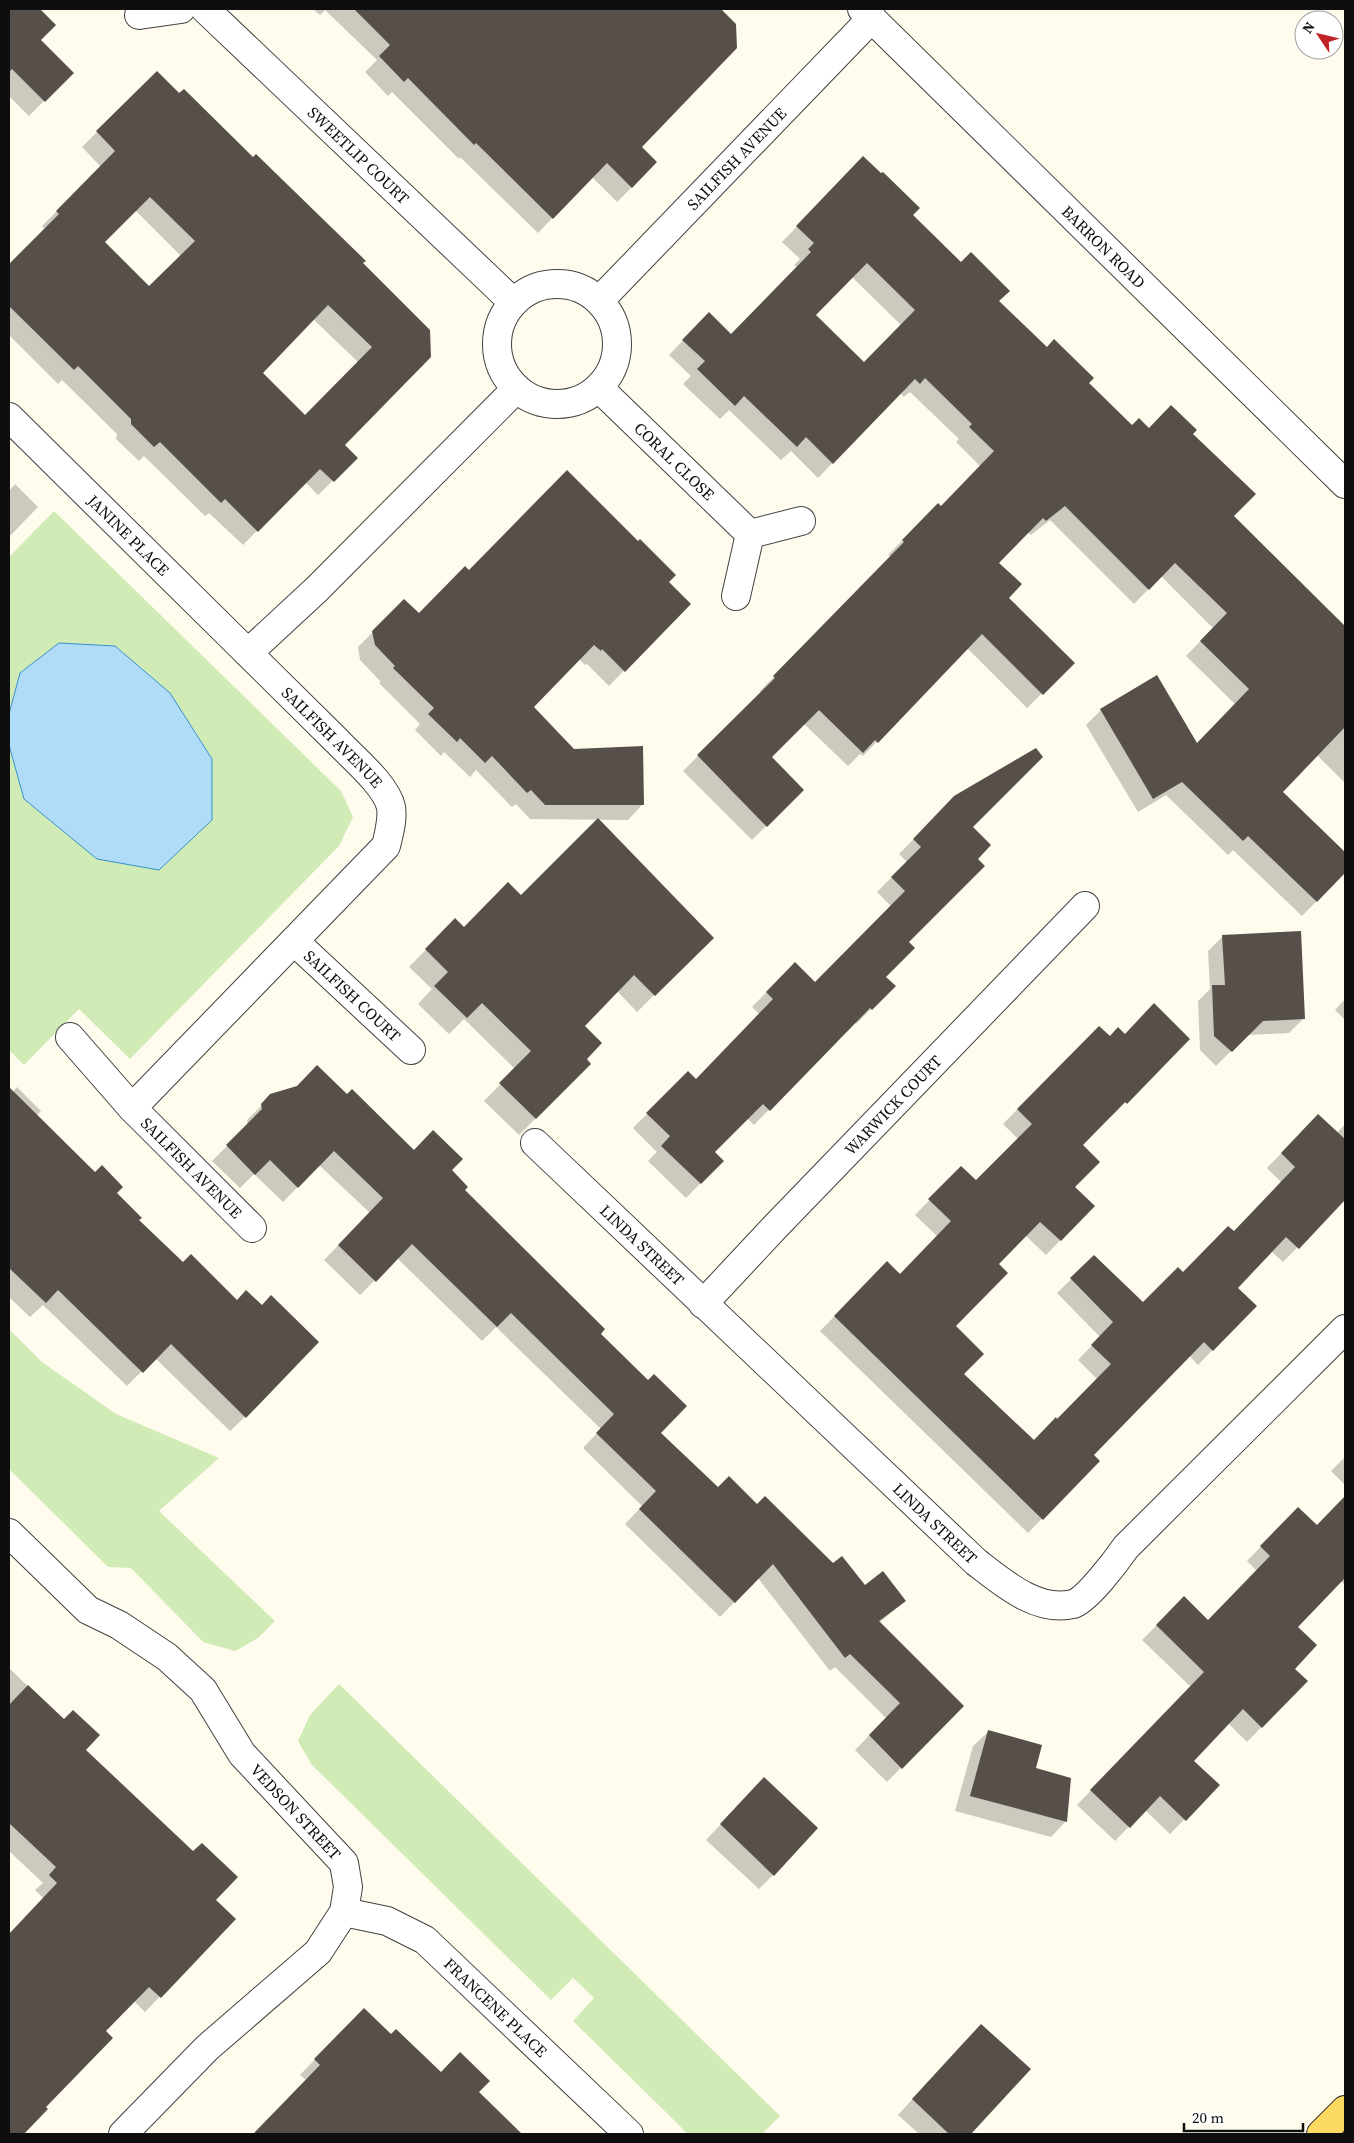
<svg xmlns="http://www.w3.org/2000/svg" width="1354" height="2143" font-family="'Source Serif 4',serif">
  <style>
    .green { fill: #d1ebb7 }
    .water { fill: #b1dcf8; stroke: #3691d1 }
    .shadow { fill: #0003; fill-rule: evenodd }
    .building { fill: #574f4a; fill-rule: evenodd }
    .lines { fill: none; stroke-linecap: round; stroke-linejoin: round }
    .minor-casing { stroke: #414141; stroke-width: 30 }
    .tertiary-casing { stroke: #414141; stroke-width: 30 }
    .primary-casing { stroke: #1f1f1f; stroke-width: 30 }
    .minor { stroke: #fff; stroke-width: 28 }
    .tertiary { stroke: #fff; stroke-width: 28 }
    .primary { stroke: #fcd961; stroke-width: 28 }
    .labels { text-anchor: middle; stroke-width: 5; stroke-linejoin: round; paint-order: stroke }
    .street-label { font-size: 16px; fill: #0e0e0e; stroke: #fff }
  </style>
  <rect width="100%" height="100%" fill="#fffcee"/>
  <path class="green" d="M54,511L341,791L353,817L339,846L130,1059L79,1009L24,1065L9,1050V557Z
    M9,1329L42,1362L116,1414L219,1458L159,1511L275,1621L258,1638L235,1651L203,1642L131,1568L108,1567L9,1469Z
    M339,1684L780,2116L762,2134H688L573,2021L594,1998L573,1978L551,2000L311,1764L298,1741L310,1715Z"/>
  <path class="water" d="M59,643L115,646L170,693L212,759V820L159,870L97,859L24,799L9,745V714L20,673Z"/>
  <path class="shadow" d="M9,9H39L55,25L39,40L72,73L29,116L9,96Z
    M313,9H490L517,36L544,9H719L735,24L640,147L632,187L617,202L592,177L538,233L460,157L459,159L392,92L388,96L365,72L377,60L325,10L320,15Z
    M157,72L362,263L429,330L343,445L356,458L318,495L305,482L243,545L209,513L205,516L144,456L139,461L116,439L117,434L62,380L58,384L9,335V266L45,230L42,226L101,167L82,147ZM135,210L181,256L149,288L103,242ZM313,319L358,362L305,416L261,373Z
    M849,173L912,215L998,301L1047,348L1087,383L1132,427L1192,434L1233,516L1345,627V783L1317,755L1282,792L1335,855L1345,864V872L1302,916L1233,850L1228,855L1166,795L1138,812L1086,725L1101,710L1197,745L1235,704L1186,656L1213,628L1161,576L1134,604L1050,520L1031,535L1028,532L998,563L1007,598L1073,663L1027,708L967,648L863,756L860,754L848,766L804,724L770,757L802,790L752,840L683,771L761,693L760,691L891,557L888,555L938,504L941,508L981,467L956,442L959,439L910,392L904,397L900,393L818,478L791,451L781,460L729,410L720,419L683,384L691,376L669,355L695,328L731,335L797,267L794,265L800,259L782,242ZM852,277L901,325L864,363L814,315Z
    M15,484L38,507L9,537V491Z
    M469,571L667,582L689,604L609,686L587,664L585,665L579,659L532,707L574,750L642,805L628,820L530,819L516,804L512,807L476,770L470,777L444,752L441,756L415,730L420,724L379,683L381,682L360,660L358,647L404,601L418,615Z
    M955,797L971,827L907,942L884,977L894,986L856,1024L855,1022L754,1125L747,1118L713,1152L722,1161L686,1198L648,1161L657,1152L633,1128L688,1073L695,1081L759,1014L752,1007L795,963L815,984L892,907L877,892L907,862L899,854Z
    M521,896L712,938L637,1012L617,991L583,1026L585,1059L590,1064L519,1135L484,1101L515,1069L464,1019L449,1034L418,1004L432,989L409,967L455,920L464,929Z
    M1223,936L1304,1018L1289,1033L1247,1035L1216,1066L1200,1050L1198,1001L1210,989L1208,951Z
    M1345,999V1020L1335,1010Z
    M1099,1027L1110,1037L1125,1035L1189,1039L1111,1117L1110,1116L1081,1145L1074,1187L1093,1206L1046,1255L1025,1235L998,1264L954,1326L963,1374L1033,1442L1057,1421L1097,1379L1078,1360L1100,1337L1057,1293L1094,1257L1143,1304L1233,1233L1282,1183L1267,1168L1318,1115L1337,1133L1345,1124V1199L1283,1262L1271,1251L1237,1288L1255,1306L1198,1365L1189,1355L1093,1455L1098,1461L1028,1533L820,1331L887,1263L899,1275L937,1236L915,1215L961,1168L976,1182L1018,1139L1003,1124Z
    M17,1087L41,1111L36,1116L116,1193L138,1220L245,1417L230,1431L155,1358L127,1386L43,1305L30,1317L9,1297V1090L12,1093Z
    M271,1096H347L413,1152L450,1170L463,1190L599,1334L660,1433L718,1489L757,1505L865,1587L905,1601L879,1623L962,1706L887,1782L855,1750L886,1718L835,1667L830,1671L758,1578L720,1617L625,1524L642,1506L583,1448L601,1429L496,1327L482,1341L397,1258L360,1295L324,1260L370,1213L319,1165L283,1202L254,1174L240,1188L212,1161L248,1125L247,1120Z
    M1345,1457V1485L1331,1471Z
    M1345,1498V1585L1341,1581L1297,1627L1293,1669L1306,1681L1247,1742L1228,1723L1193,1761L1218,1785L1170,1834L1145,1810L1115,1841L1077,1805L1191,1687L1142,1640L1184,1598L1208,1622L1257,1571L1247,1561L1284,1523L1317,1527Z
    M9,1668L64,1721L85,1750L214,1900L234,1919L145,2012L134,2001L104,2031L111,2038L21,2134H9V1934L43,1898L35,1890L43,1883L9,1851Z
    M988,1732L1034,1769L1070,1779L1065,1822L1051,1837L955,1811L973,1746Z
    M749,1794L773,1875L759,1889L706,1840Z
    M349,2024L391,2035L440,2074L477,2092L521,2134H254L307,2081L300,2075Z
    M966,2040L1029,2070L969,2134H919L898,2115Z"/>
  <path class="building" d="M9,9H40L56,25L41,40L74,73L45,102L12,69L9,72Z
    M354,9H721L736,24L737,48L642,147L657,162L632,188L607,163L553,219L476,143L474,145L408,78L404,82L379,56L390,45Z
    M157,71L179,93L184,89L253,157L256,154L366,261L363,263L430,330L431,357L345,445L358,458L334,482L320,469L258,532L225,499L221,503L160,442L154,447L131,424V419L78,366L74,370L9,306V264L59,214L56,211L115,151L96,131ZM150,197L195,241L149,286L105,242ZM328,305L372,347L305,415L263,373Z
    M863,156L881,173L883,172L920,208L913,215L961,262L971,252L1010,291L999,301L1047,347L1054,339L1094,378L1089,383L1132,425L1139,418L1149,428L1171,405L1197,430L1193,434L1256,494L1234,516L1345,626V727L1283,792L1345,852V873L1317,902L1248,836L1243,841L1182,782L1153,799L1100,709L1157,675L1197,743L1249,689L1200,641L1227,613L1175,563L1149,590L1065,506L1046,521L1043,518L999,563L1022,584L1009,598L1075,663L1043,695L982,634L878,743L875,740L863,753L819,710L772,757L804,790L767,827L697,755L775,678L773,676L904,542L902,540L938,503L941,506L994,451L969,427L972,424L925,378L920,384L915,379L833,464L806,437L797,447L744,396L735,406L697,369L705,361L682,340L709,312L731,334L811,252L808,249L814,243L796,226ZM867,263L915,310L864,362L816,315Z
    M567,470L638,541L640,539L676,575L669,582L691,604L625,672L602,649L601,651L594,645L534,707L574,749L643,746L644,805H545L531,790L527,793L492,756L485,763L460,738L457,742L428,714L434,708L393,668L395,666L375,645L372,631L404,599L419,613L465,566L469,570Z
    M1036,748L1043,757L973,827L991,845L978,859L985,866L909,942L915,948L886,977L896,986L872,1010L870,1008L770,1111L763,1104L715,1152L724,1161L701,1184L661,1146L670,1136L646,1113L688,1071L696,1079L773,999L766,992L795,962L815,982L905,891L891,877L921,847L913,839L954,796Z
    M598,818L714,938L655,996L634,975L585,1026L602,1043L587,1059L591,1064L536,1119L499,1083L531,1051L482,1003L467,1018L434,986L448,972L425,949L455,918L464,927L508,882L521,895Z
    M1301,931L1305,1019L1263,1021L1232,1052L1214,1036L1212,985H1225L1222,935Z
    M1154,1003L1190,1039L1127,1104L1125,1102L1083,1145L1100,1162L1075,1187L1095,1206L1061,1241L1040,1222L999,1264L1008,1273L956,1326L984,1354L964,1374L1034,1440L1056,1417L1057,1419L1111,1364L1091,1345L1113,1322L1070,1278L1094,1255L1143,1302L1178,1267L1183,1272L1228,1226L1234,1231L1295,1167L1281,1153L1318,1114L1345,1139V1200L1299,1249L1286,1237L1238,1288L1257,1306L1213,1351L1204,1342L1094,1455L1100,1461L1043,1520L834,1316L887,1261L900,1274L951,1221L928,1199L961,1166L976,1180L1032,1124L1017,1109L1099,1026L1110,1036L1118,1027L1125,1034Z
    M317,1065L347,1094L352,1089L414,1150L433,1130L463,1159L452,1170L468,1187L465,1190L605,1329L601,1334L648,1380L654,1374L687,1406L661,1433L718,1487L729,1476L757,1504L765,1496L833,1563L842,1556L865,1585L883,1571L906,1601L879,1621L964,1706L902,1769L869,1735L900,1703L850,1654L845,1658L773,1564L735,1603L639,1509L656,1491L596,1433L614,1414L511,1313L497,1327L412,1244L376,1282L338,1245L383,1198L334,1151L298,1188L270,1160L255,1175L226,1145L262,1109L261,1104L270,1094L297,1086Z
    M9,1087L95,1172L102,1165L123,1187L117,1193L142,1218L139,1220L183,1262L191,1254L237,1300L246,1290L262,1305L271,1295L319,1342L246,1418L171,1344L143,1373L58,1290L46,1303L9,1268Z
    M1345,1496V1578L1298,1627L1317,1645L1295,1669L1308,1681L1262,1728L1243,1709L1194,1761L1220,1785L1186,1821L1160,1796L1130,1828L1090,1790L1204,1672L1156,1625L1184,1596L1208,1620L1270,1556L1260,1546L1298,1507L1317,1525Z
    M28,1685L64,1719L73,1710L100,1735L86,1750L193,1851L202,1843L238,1877L216,1900L236,1919L161,1998L149,1987L106,2031L113,2038L46,2107L48,2109L24,2134H9V1934L57,1883L49,1875L56,1867L9,1823V1705Z
    M988,1730L1042,1745L1036,1768L1071,1778L1067,1822L970,1796Z
    M764,1777L818,1828L774,1876L720,1824Z
    M364,2008L391,2034L396,2029L441,2072L460,2052L490,2081L479,2092L522,2134H253L320,2065L314,2059Z
    M981,2024L1031,2069L971,2134H949L912,2099Z"/>
  <g class="lines">
    <g class="minor-casing">
      <g id="minor">
        <path id="s1" d="M205,9L513,302"/>
        <path d="M139,15L181,9"/>
        <circle cx="557" cy="344" r="60"/>
        <path id="s2" d="M599,301L872,18"/>
        <path id="s3" d="M599,388L750,534"/>
        <path id="s4" d="M9,417L337,741C353,758 386,785 391,807C393,820 389,833 386,846L132,1108L252,1228"/>
        <path d="M736,596L750,534L801,521"/>
        <path d="M248,653L317,589L516,389"/>
        <path id="s5" d="M294,941L411,1050"/>
        <path d="M70,1037L132,1108"/>
        <path id="s6" d="M535,1143L976,1562C1002,1582 1037,1613 1073,1604C1087,1600 1117,1560 1126,1547L1345,1329"/>
        <path id="s7" d="M703,1304L775,1227L1085,906"/>
        <path id="s8" d="M9,1533L88,1610L119,1625L167,1657L203,1690L242,1754L344,1863L348,1887L344,1912L318,1952L207,2048L123,2134"/>
        <path id="s9" d="M344,1912L387,1921L425,1940L629,2134"/>
      </g>
    </g>
    <g class="tertiary-casing">
      <g id="tertiary">
        <path id="s10" d="M862,9L1345,484"/>
      </g>
    </g>
    <g class="primary-casing">
      <path id="primary" d="M1321,2134L1345,2110"/>
    </g>
    <use href="#minor" class="minor"/>
    <use href="#tertiary" class="tertiary"/>
    <use href="#primary" class="primary"/>
  </g>
  <g class="labels">
    <g class="street-label">
      <text dy="6" stroke="none"><textPath href="#s1" startOffset="212">SWEETLIP COURT</textPath></text>
      <text dy="6" stroke="none"><textPath href="#s2" startOffset="198">SAILFISH AVENUE</textPath></text>
      <text dy="6" stroke="none"><textPath href="#s10" startOffset="339">BARRON ROAD</textPath></text>
      <text dy="6" stroke="none"><textPath href="#s3" startOffset="105">CORAL CLOSE</textPath></text>
      <text dy="6" stroke="none"><textPath href="#s4" startOffset="168">JANINE PLACE</textPath></text>
      <text dy="6" stroke="none"><textPath href="#s4" startOffset="455">SAILFISH AVENUE</textPath></text>
      <text dy="6" stroke="none"><textPath href="#s5" startOffset="80">SAILFISH COURT</textPath></text>
      <text dy="6" stroke="none"><textPath href="#s7" startOffset="275">WARWICK COURT</textPath></text>
      <text dy="6" stroke="none"><textPath href="#s4" startOffset="1036">SAILFISH AVENUE</textPath></text>
      <text dy="6" stroke="none"><textPath href="#s6" startOffset="148">LINDA STREET</textPath></text>
      <text dy="6" stroke="none"><textPath href="#s6" startOffset="552">LINDA STREET</textPath></text>
      <text dy="6" stroke="none"><textPath href="#s8" startOffset="405">VEDSON STREET</textPath></text>
      <text dy="6" stroke="none"><textPath href="#s9" startOffset="184">FRANCENE PLACE</textPath></text>
    </g>
  </g>
  <rect width="1354" height="2143" fill="none" stroke="#0e0e0e" stroke-width="20"/>
  <g transform="translate(1319 35) rotate(305)"><circle r="24" fill="#ffffff" stroke="#9f9f9f"/>
  <path d="M0-4L9 19L0 12L-9 19Z" fill="#c22126"/>
  <text y="-8" font-size="14" font-weight="bold" text-anchor="middle" fill="#0e0e0e">N</text>
  </g>
  <path d="M1184 2123v8h119v-8" fill="none" stroke="#0e0e0e" stroke-width="2.5"/>
  <text x="1192" y="2123" font-size="15" fill="#0e0e0e" stroke="#ffffff" stroke-width="4" paint-order="stroke">20 m</text>
</svg>
